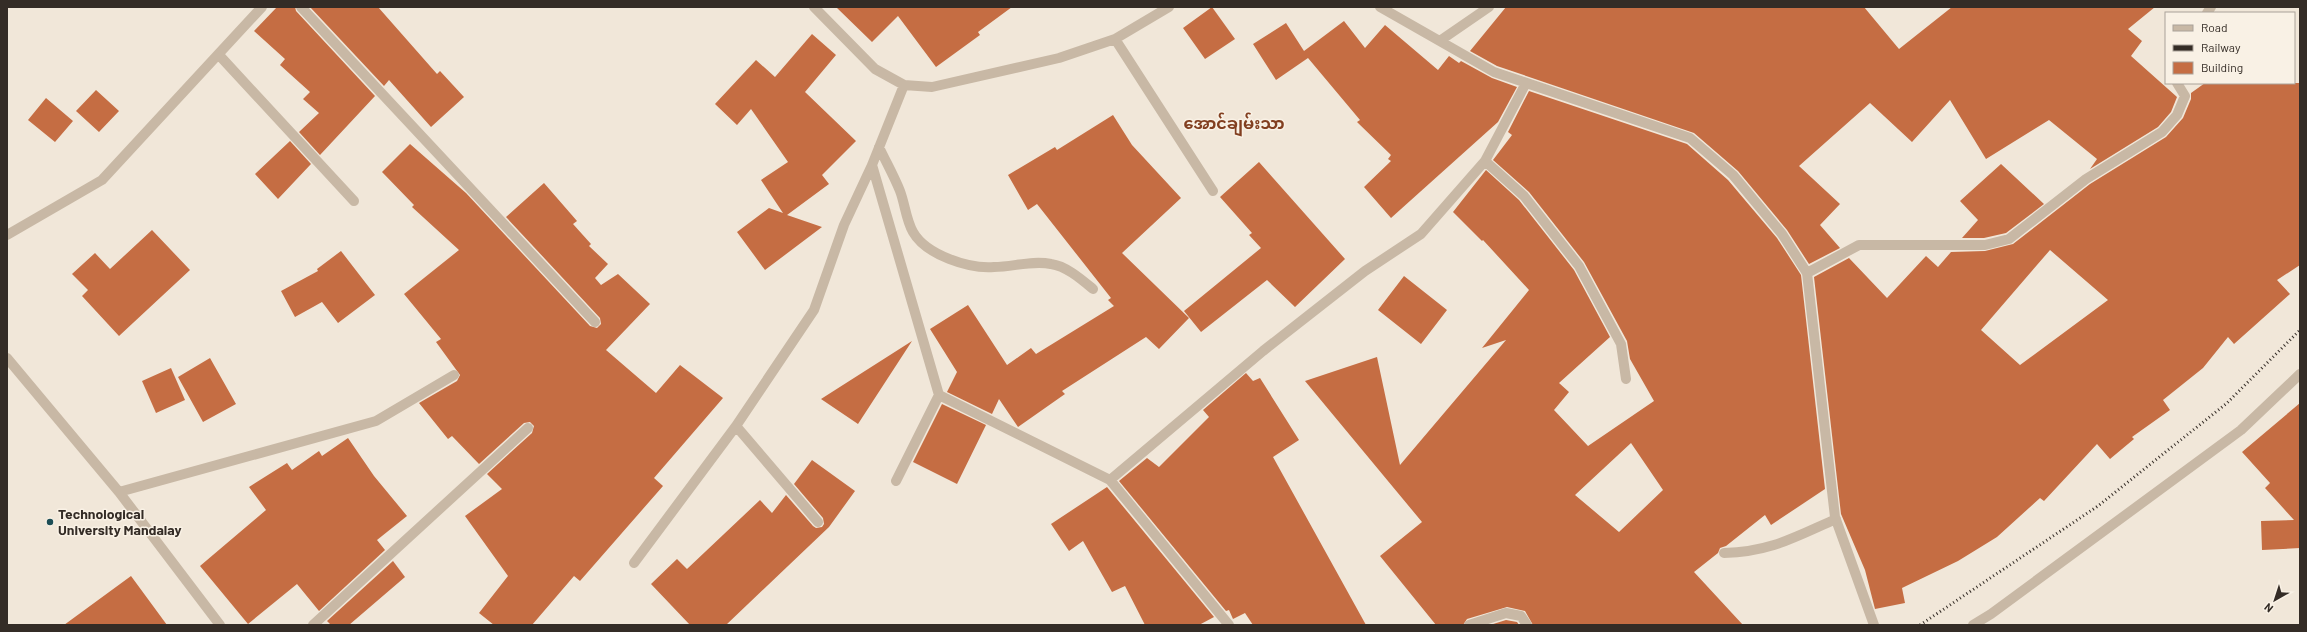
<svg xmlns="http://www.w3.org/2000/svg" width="2307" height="632" font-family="Barlow,'Noto Sans Myanmar',sans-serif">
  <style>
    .building { fill: #c56d43; fill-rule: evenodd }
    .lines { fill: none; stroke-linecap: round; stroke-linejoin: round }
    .minor { stroke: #c8b8a5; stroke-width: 10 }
    .rail { stroke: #342c26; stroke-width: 3; stroke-dasharray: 1 3; stroke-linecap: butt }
    .poi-dot { fill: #1c4d55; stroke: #f9f1e5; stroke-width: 1.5 }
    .labels { text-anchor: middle; stroke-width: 3; stroke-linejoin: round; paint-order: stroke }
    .poi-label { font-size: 14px; font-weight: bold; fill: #342c26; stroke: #f9f1e5; text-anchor: start }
    .quarter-label { font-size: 16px; font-weight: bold; fill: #823f20; stroke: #f9f1e5 }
  </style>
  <rect width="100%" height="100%" fill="#f1e7d9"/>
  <path class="building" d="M277,7H295L296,11L375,96L320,155L299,132L319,113L303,99L310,92L280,65L285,59L254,31Z
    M310,7H378L437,74L440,71L464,97L431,127L389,80L384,86Z
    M836,7H1012L978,32L980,35L936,67L898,16L872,42Z
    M1212,7L1235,39L1205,59L1183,28Z
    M1506,7H1864L1899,49L1952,7H2155L2128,29L2142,41L2131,56L2177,97L2171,112L2158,127L2090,169L2097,159L2049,120L1986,159L1950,100L1912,142L1870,103L1799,166L1840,204L1820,225L1840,248L1809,264L1787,230L1738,171L1694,133L1497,66L1470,51Z
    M1344,21L1365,48L1385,25L1438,70L1449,56L1459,63L1461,61L1492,78L1517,87L1498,122L1391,218L1364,187L1391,161L1388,159L1391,155L1357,122L1360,120L1308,58L1276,80L1253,44L1286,23L1304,51Z
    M812,34L836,55L805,92L856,141L822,175L829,184L787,215L822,227L765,270L737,232L769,208L783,213L761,180L788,162L751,109L737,125L715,104L756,60L775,77Z
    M2205,83H2300V265L2277,280L2290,294L2234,344L2228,337L2203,368L2163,400L2170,410L2132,437L2134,439L2110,459L2097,444L2044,501L2040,498L1997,537L1958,561L1902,588L1905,603L1875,609L1865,570L1841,514L1814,277L1849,258L1887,298L1926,256L1938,267L1951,252L1985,251L2013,244L2090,184L2166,137L2183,118L2191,99V93ZM2050,250L2108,300L2020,365L1981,330Z
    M96,90L119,111L99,132L76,111Z
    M1529,91L1687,144L1728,180L1777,238L1801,275L1825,489L1771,525L1765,515L1726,546L1720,548L1718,553L1694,572L1743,625H1533L1525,611L1507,607L1467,619L1463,625H1436L1380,556L1422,522L1305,381L1377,357L1400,465L1506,340L1482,348L1529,290L1483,240L1482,241L1453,212L1486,170L1519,200L1574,270L1610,337L1559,383L1569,392L1554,410L1588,446L1654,401L1630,359L1627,341L1584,262L1529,192L1493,160L1512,135L1508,132ZM1631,443L1663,490L1619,532L1575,495Z
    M46,98L73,121L55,142L28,120Z
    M1113,115L1132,145L1181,198L1122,253L1189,318L1159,349L1146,337L1062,391L1065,394L1018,427L999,399L992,414L947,392L957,372L930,329L968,305L1007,365L1031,348L1036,354L1114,306L1108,300L1111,298L1037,204L1028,210L1008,175L1055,147L1057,150Z
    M290,141L311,164L278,199L255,174Z
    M410,144L466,193L590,326L597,328L601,324L600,318L506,217L544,183L577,221L573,224L591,244L589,246L608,264L595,278L601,285L618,274L650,304L606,350L656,393L680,365L723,398L654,478L663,486L580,581L574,576L532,625H494L479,613L508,576L465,516L502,489L487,474L532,433L534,426L530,422L524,423L479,464L452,436L448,439L419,403L457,381L460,375L436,342L441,339L404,294L459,250L412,207L414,205L382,172Z
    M1259,162L1345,259L1295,307L1267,280L1201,332L1184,311L1261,248L1249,235L1252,233L1220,197Z
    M2001,164L2044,204L2006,233L1984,238H1962L1978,220L1960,201Z
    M152,230L190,270L119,336L82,296L88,290L72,274L95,253L110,269Z
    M341,251L375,295L338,323L322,302L295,317L281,291L318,271L317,269Z
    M1404,276L1447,310L1421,344L1378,310Z
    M912,341L858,424L821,399Z
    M210,358L236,404L203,422L178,377Z
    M171,368L185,400L156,413L142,381Z
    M1246,373L1253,381L1260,378L1299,440L1273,457L1366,625H1253L1245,613L1233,619L1229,610L1226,611L1119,481L1147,458L1159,467L1209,417L1203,410Z
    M2300,403V548L2262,550L2261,521L2294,520L2265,488L2270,483L2242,452Z
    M942,404L986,425L957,484L913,462Z
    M348,438L374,476L407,516L377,540L385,550L319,611L297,584L248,624L200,566L266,510L249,487L287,463L292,470L319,451L322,456Z
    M812,460L855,491L829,527L726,625H690L651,584L677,559L687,569L760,500L772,513L786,495L813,526L816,528L822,527L824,524L823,518L794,484Z
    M1107,487L1214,617L1199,625H1145L1125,586L1112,592L1083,541L1069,551L1051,524Z
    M393,561L405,577L349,625H331L327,621Z
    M131,576L167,625H64Z
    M1506,620L1517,622L1519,625H1490Z"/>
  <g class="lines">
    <path class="minor" d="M301,7L595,322
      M814,7L875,69L904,85L932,87L1059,58L1115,39L1169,7
      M1380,7L1494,72L1690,138L1733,175L1782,234L1807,273L1835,517L1874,625
      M2207,13L2211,7
      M1115,39L1213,191
      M1441,40L1489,7
      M219,55L354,201
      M879,147C886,162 894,176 900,191C905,204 906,220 913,232C926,255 969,269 994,267C1013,267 1032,260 1051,264C1066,266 1081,279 1093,289
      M1485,161L1524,196L1579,266L1621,344L1626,379
      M872,165L939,395L896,481
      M7,235L102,180L262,7
      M1807,273L1859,245H1985L2009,239L2086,179L2162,132L2177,115L2185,96L2177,83
      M7,358L119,492L220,625
      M939,395L1110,480L1229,625
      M1110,480L1263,351L1365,271L1421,234L1485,161L1526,83
      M119,492L376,421L454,375
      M818,522L736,426L814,310L844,225L872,165L904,85
      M1724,553C1770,552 1795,537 1836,519
      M634,563L736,426
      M313,625L528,428
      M1469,625L1506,613L1521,616L1527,625
      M1973,625L1991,614L2241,430L2300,374"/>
    <path class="rail" d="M1920,625L2098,506L2227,403L2300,330"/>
  </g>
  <circle class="poi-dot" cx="50" cy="522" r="4"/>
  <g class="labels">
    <g class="poi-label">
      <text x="58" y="519">Technological<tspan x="58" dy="16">University Mandalay</tspan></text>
    </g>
    <g class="quarter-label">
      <text x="1234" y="129">အောင်ချမ်းသာ</text>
    </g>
  </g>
  <rect width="2307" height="632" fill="none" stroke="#342c26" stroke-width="16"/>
  <rect x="2165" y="12" width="130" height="72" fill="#f9f1e5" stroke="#aaa299"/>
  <rect x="2173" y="25" width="20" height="6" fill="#c8b8a5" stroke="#aaa299"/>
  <text x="2201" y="32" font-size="12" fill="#342c26">Road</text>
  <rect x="2173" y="45" width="20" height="6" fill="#342c26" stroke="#aaa299"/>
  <text x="2201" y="52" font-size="12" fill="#342c26">Railway</text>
  <rect x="2173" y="62" width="20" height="12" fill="#c56d43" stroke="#aaa299"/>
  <text x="2201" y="72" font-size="12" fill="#342c26">Building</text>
  <g transform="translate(2275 600) rotate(219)" stroke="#f9f1e5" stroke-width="3" paint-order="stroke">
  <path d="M0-3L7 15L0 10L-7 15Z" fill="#342c26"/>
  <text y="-6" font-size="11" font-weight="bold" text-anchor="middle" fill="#342c26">N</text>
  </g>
</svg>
